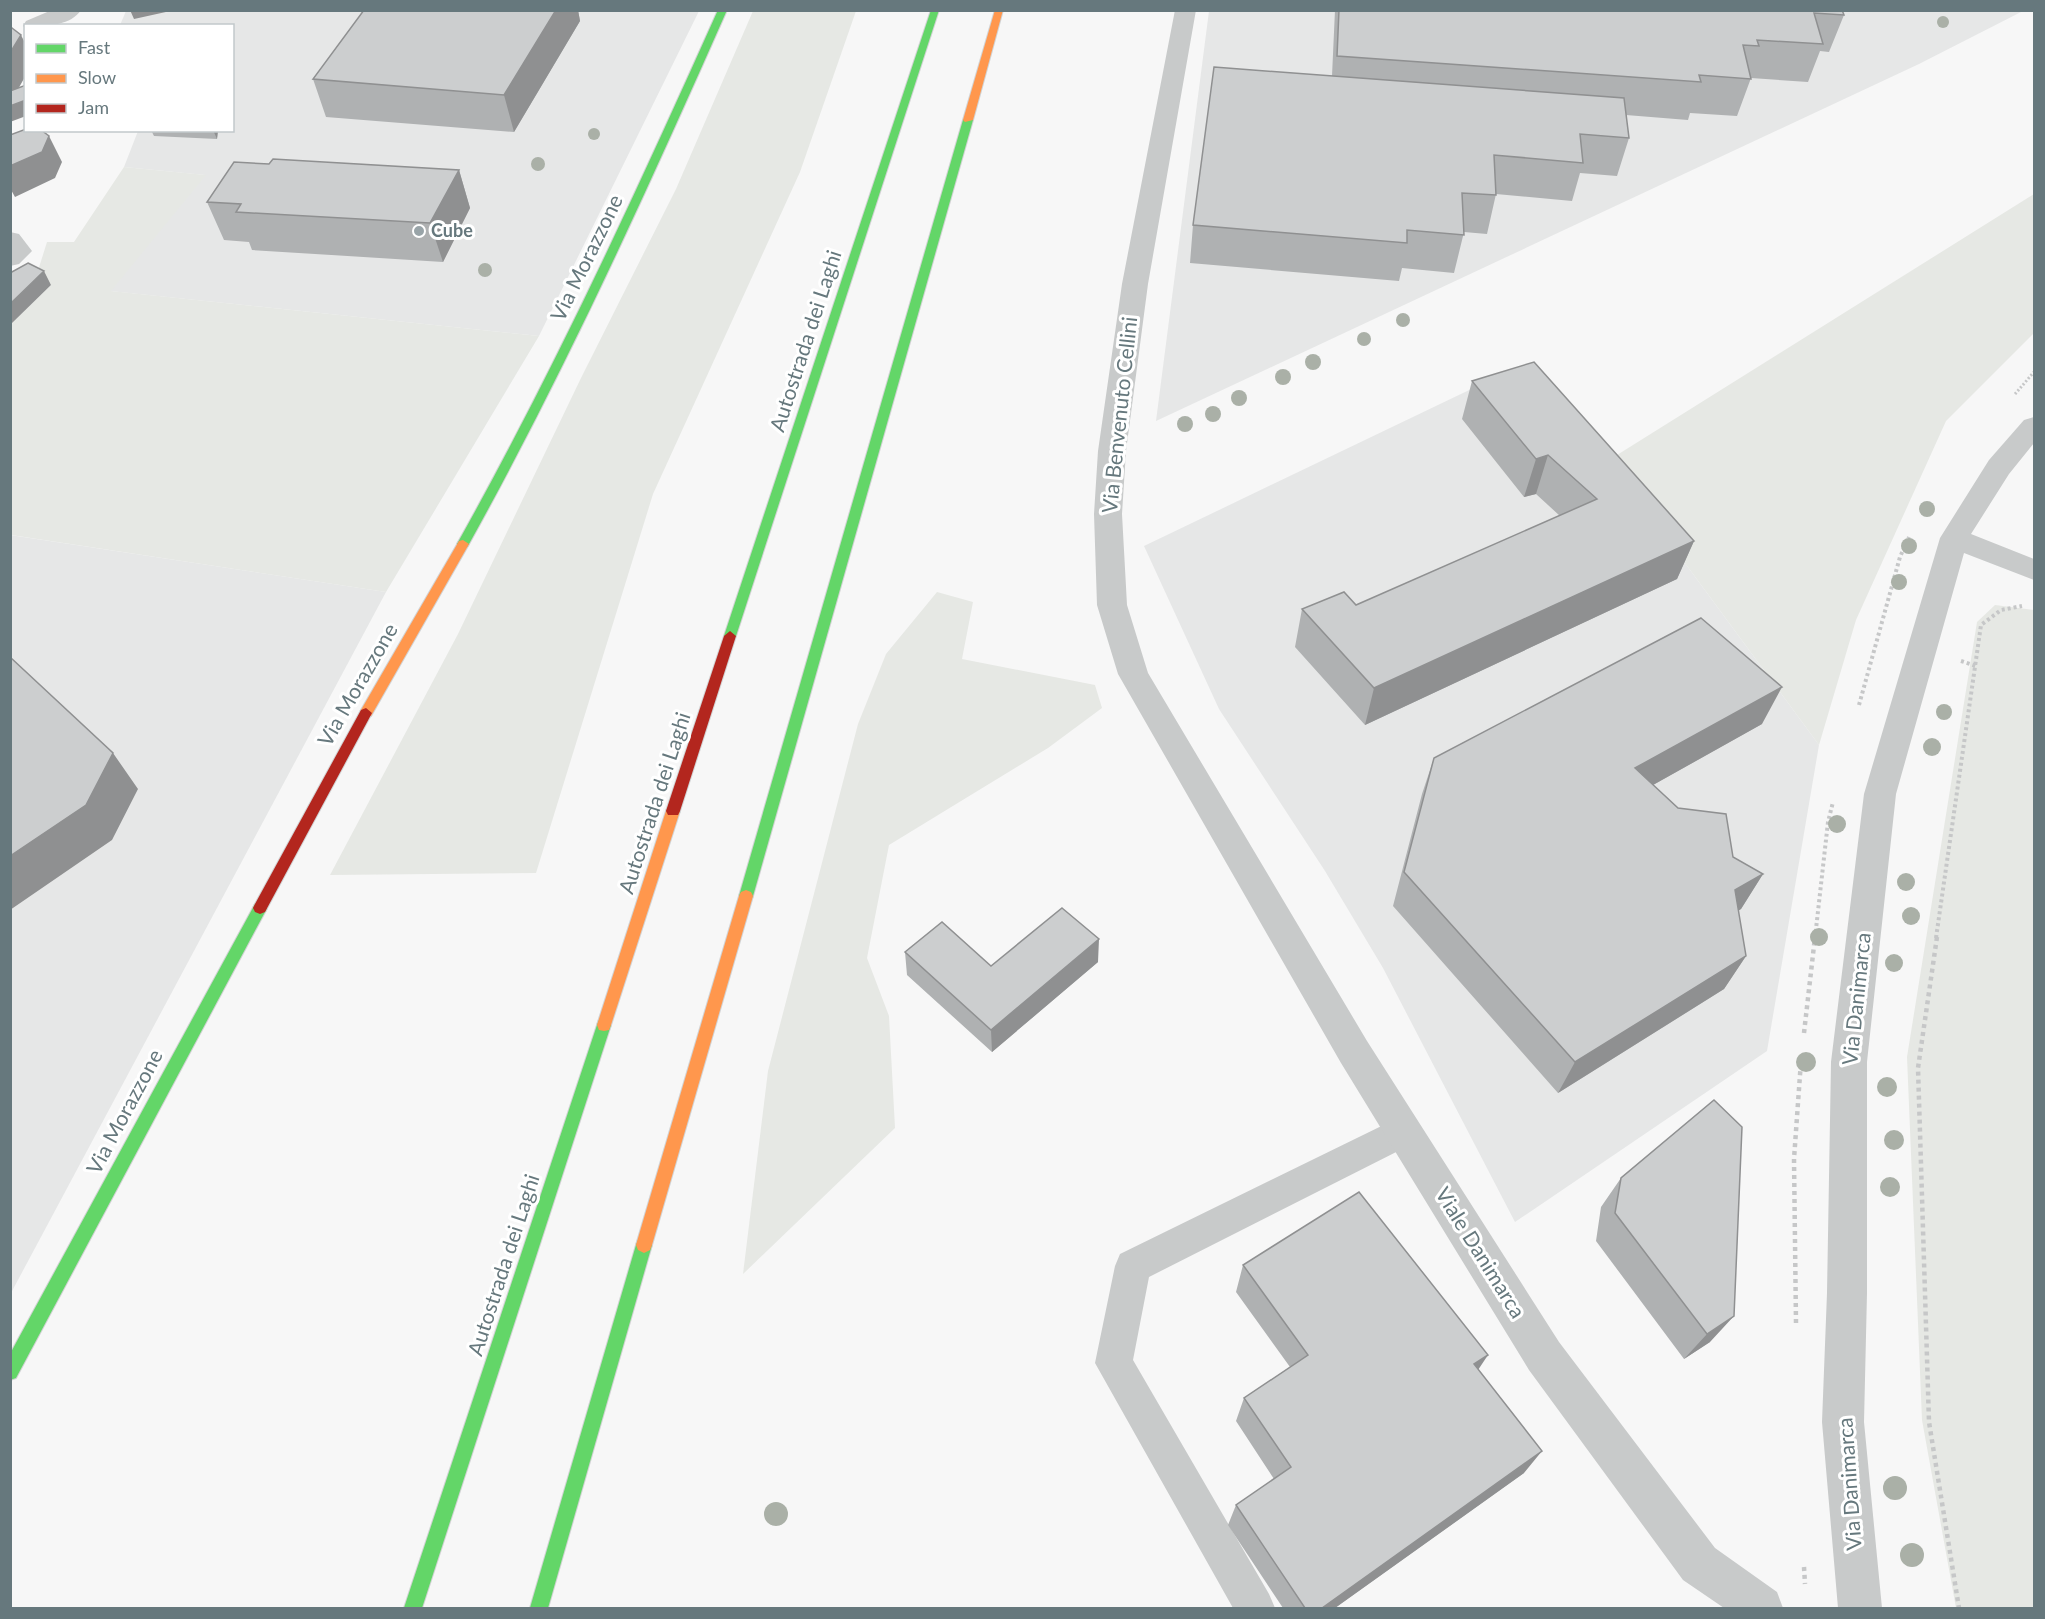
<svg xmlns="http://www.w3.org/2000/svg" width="2045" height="1619" font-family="Lato,sans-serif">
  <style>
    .built { fill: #e6e7e7 }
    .green { fill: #e6e8e4 }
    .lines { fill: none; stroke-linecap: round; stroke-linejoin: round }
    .fast-casing { stroke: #d2d3d4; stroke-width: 2 }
    .slow-casing { stroke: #d2d3d4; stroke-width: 2 }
    .jam-casing { stroke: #d2d3d4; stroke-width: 2 }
    .path-far2 { stroke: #c6c7c8; stroke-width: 3; stroke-dasharray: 2 2; stroke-linecap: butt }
    .path-far1 { stroke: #c6c7c8; stroke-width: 4; stroke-dasharray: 3 3; stroke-linecap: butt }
    .path { stroke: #c6c7c8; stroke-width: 4.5; stroke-dasharray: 4 4; stroke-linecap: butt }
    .lane { fill: #c8caca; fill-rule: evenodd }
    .street { fill: #c8caca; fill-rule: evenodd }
    .fast { fill: #63d668; fill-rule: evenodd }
    .slow { fill: #ff974d; fill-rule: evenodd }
    .jam { fill: #b3261e; fill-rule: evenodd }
    .tree { fill: #aab0a7 }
    .wall { fill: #afb1b2 }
    .shaded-wall { fill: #8f9091 }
    .building { fill: #cccecf; stroke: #8f9091; stroke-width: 1.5 }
    .poi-dot { fill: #99a4a8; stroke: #fff; stroke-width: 2 }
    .labels { text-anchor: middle; stroke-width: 6; stroke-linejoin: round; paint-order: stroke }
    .far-poi-label { font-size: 18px; font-weight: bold; fill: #66787d; stroke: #fff; text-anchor: start }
    .street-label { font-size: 21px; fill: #66787d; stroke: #fff }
  </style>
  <rect width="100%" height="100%" fill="#f7f7f7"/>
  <path class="built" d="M126,11H699L539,336L110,291L205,175L124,167L138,131L232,130V26L120,25Z
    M1209,11H2023L1919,64L1156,421Z
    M1511,370L1609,460L1819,745L1767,1051L1515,1222L1383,968L1325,871L1219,709L1144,546Z
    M10,535L386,592L11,1293H10Z"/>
  <path class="green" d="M753,11H856L800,172L653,494L536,873L330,875L458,634L581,378L676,189Z
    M124,167L206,175L111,291L539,336L386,592L11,535L10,325L51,285L36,277L47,242H74Z
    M2034,194V333L1946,421L1856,620L1819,745L1609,460Z
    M937,592L973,602L962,659L1095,685L1102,708L1048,748L889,845L867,958L889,1016L895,1128L743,1274L768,1071L858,724L886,654Z
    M1995,605L2034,610V1608H1956L1922,1420L1907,1057L1977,622Z"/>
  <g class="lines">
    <g class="fast-casing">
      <path id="fast" d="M718,10H727C647,191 565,371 469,544L467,547H459L457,544C554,371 637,191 718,10Z
        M931,10H939L736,636L730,641L726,639L724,636Z
        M968,117L973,120L753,896L751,900L746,902L741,900L739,896L963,120Z
        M260,902L265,904L267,908L265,912L16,1378L10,1380V1354L255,904Z
        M604,1019L609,1020L611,1025L422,1608H404L597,1025L599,1020Z
        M644,1237L650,1240L652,1245L548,1608H530L636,1245L638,1240Z"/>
    </g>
    <g class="slow-casing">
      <path id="slow" d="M995,10H1003L973,120L965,122L963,120Z
        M463,540L469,544L371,716H361L360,713L361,710L459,541Z
        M673,806L678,807L680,811L611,1025L609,1030L604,1031L599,1030L597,1025L666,811L668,807Z
        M746,890L751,892L753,896L652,1245L650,1250L644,1253L638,1250L636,1245L739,896L741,892Z"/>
    </g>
    <g class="jam-casing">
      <path id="jam" d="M730,631L736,636L680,811L678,815H668L666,811L724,636Z
        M366,708L372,713L265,912L260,914L255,912L253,908L255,904L361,710Z"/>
    </g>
    <path class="path-far2" d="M2015,394L2034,372"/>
    <path class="path-far1" d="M1961,661L1976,666
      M1859,705L1900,557L1909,537
      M1815,938L1828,822L1833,802
      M1936,938L1981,625L2001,610L2022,606"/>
    <path class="path" d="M1937,937L1918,1068L1929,1422L1959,1608
      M1804,1033L1815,937
      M1796,1323L1794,1159L1801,1061
      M1804,1567L1805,1584"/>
    <path class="lane" d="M1404,1115L1416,1120L1421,1131L1416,1142L1149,1277L1133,1360L1269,1594L1275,1608H1233L1095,1363L1115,1266L1120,1254Z"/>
    <path class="street" d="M52,10H81C70,27 43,26 26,26V29L23,26L26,21Z
      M1175,10H1196L1148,284L1126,451L1122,514L1127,605L1148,673L1367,1041L1559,1342L1715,1548L1777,1592L1783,1608H1724L1683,1580L1529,1370L1341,1063L1118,674L1097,605L1094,514L1098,451L1122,284Z
      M10,232L19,234L32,251L19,264L10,266Z
      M2034,417V443L2009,474L1971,534L2034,559V580L1964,553L1896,794L1867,1062V1293L1864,1422L1882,1608H1838L1822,1422L1827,1293L1831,1062L1864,794L1940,538L1989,460L2024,420Z"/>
    <use href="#fast" class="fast"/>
    <use href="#slow" class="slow"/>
    <use href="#jam" class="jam"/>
  </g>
  <g class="tree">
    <circle cx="1943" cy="22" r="6"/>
    <circle cx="594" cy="134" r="6"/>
    <circle cx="538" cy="164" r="7"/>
    <circle cx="485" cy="270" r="7"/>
    <circle cx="1403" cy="320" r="7"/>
    <circle cx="1364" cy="339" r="7"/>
    <circle cx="1313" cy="362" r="8"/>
    <circle cx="1283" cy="377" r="8"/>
    <circle cx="1239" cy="398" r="8"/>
    <circle cx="1213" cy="414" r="8"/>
    <circle cx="1185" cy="424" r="8"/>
    <circle cx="1927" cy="509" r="8"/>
    <circle cx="1909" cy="546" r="8"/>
    <circle cx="1899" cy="582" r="8"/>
    <circle cx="1944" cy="712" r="8"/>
    <circle cx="1932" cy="747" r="9"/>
    <circle cx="1837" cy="824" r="9"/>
    <circle cx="1906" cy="882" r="9"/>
    <circle cx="1911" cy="916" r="9"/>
    <circle cx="1819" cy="937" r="9"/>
    <circle cx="1894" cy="963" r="9"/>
    <circle cx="1806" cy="1062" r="10"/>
    <circle cx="1887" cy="1087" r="10"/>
    <circle cx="1894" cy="1140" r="10"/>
    <circle cx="1890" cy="1187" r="10"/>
    <circle cx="1895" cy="1488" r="12"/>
    <circle cx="776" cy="1514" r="12"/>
    <circle cx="1912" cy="1555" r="12"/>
  </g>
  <path class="wall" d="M364,10H578L580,21L514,132L326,117L313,79Z
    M1335,10H1842L1844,15L1829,52L1820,51L1808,82L1751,78L1737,116L1690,113L1688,120L1626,115L1629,138L1617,176L1580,173L1572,201L1496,194L1487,234L1464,232L1454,273L1402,268L1399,281L1190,263L1193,225L1332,76Z
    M151,130H218L217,139L154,136Z
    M269,164L459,170L470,208L443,262L252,250L249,242L224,240L207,202Z
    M1472,381L1694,541L1677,579L1365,725L1295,647L1302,609L1356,605L1560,516L1536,494L1524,497L1462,419Z
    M1762,724L1653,785L1733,857L1763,874L1741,909L1738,911L1746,956L1724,989L1558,1093L1393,906L1422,794L1434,758Z
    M905,952L991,966L1098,962L992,1052L907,975Z
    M1714,1100L1710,1342L1684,1359L1596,1241L1601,1207L1621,1178Z
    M1243,1265L1478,1369L1524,1473L1335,1608H1283L1228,1525L1236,1505L1274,1479L1236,1421L1244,1398L1290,1367L1236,1292Z"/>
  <path class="shaded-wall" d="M130,10H175L134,19Z
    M556,10H578L580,21L514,132L504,95Z
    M21,35L26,45V75L17,91L10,93V53Z
    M26,100V116L10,122V106Z
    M213,130H218L217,139Z
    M49,136L62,162L55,178L15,197L10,188V166Z
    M459,170L470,208L443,262L430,223Z
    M44,271L51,285L10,325V304Z
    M1548,455L1536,494L1524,497L1536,459Z
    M1694,541L1677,579L1365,725L1374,688Z
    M1782,687L1762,724L1619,804L1635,768Z
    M113,753L138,789L112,840L10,910V856Z
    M1763,874L1741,909L1714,925L1735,890Z
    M1099,939L1098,962L992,1052L991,1030Z
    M1746,956L1724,989L1558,1093L1575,1062Z
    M1734,1316L1710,1342L1684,1359L1707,1334Z
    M1488,1355L1472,1379L1474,1364Z
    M1542,1451L1524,1473L1335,1608H1322Z"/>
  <path class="building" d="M364,10H556L504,95L313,79Z
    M1339,10H1842L1844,15L1814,13L1823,44L1757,40L1759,46L1743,45L1751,79L1699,75L1701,82L1337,56Z
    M12,28L21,35L10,53V29Z
    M1214,67L1624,98L1629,138L1580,134L1583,163L1494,155L1496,195L1462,193L1464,235L1407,230V243L1193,225Z
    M26,85V100L10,106V91Z
    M26,129V130H41L49,136L42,152L10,166V135Z
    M273,159L459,170L430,223L236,212L241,204L207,202L234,162L269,164Z
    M28,263L44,271L10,304V273Z
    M1534,362L1694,541L1374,688L1302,609L1344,592L1356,605L1597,499L1548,455L1536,459L1472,381Z
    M1701,618L1782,687L1635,768L1678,808L1726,814L1733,857L1763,874L1735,890L1746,956L1575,1062L1404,872L1434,758Z
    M10,657L113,753L86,805L10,856Z
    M1062,908L1099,939L991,1030L905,952L942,922L991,966Z
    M1714,1100L1742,1127L1734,1316L1707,1334L1615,1213L1621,1178Z
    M1359,1192L1488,1355L1474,1364L1542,1451L1322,1608H1305L1236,1505L1291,1467L1244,1398L1308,1355L1243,1265Z"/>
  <circle class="poi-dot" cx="419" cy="231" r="6"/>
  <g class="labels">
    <g class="far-poi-label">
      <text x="431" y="237">Cube</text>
    </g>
    <g class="street-label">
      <text transform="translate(587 258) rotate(-64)" y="7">Via Morazzone</text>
      <text transform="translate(806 341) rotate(-72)" y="7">Autostrada dei Laghi</text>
      <text transform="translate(1120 415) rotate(-84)" y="7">Via Benvenuto Cellini</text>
      <text transform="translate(358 685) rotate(-60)" y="7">Via Morazzone</text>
      <text transform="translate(655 803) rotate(-72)" y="7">Autostrada dei Laghi</text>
      <text transform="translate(1857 999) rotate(-84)" y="7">Via Danimarca</text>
      <text transform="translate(125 1112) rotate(-62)" y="7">Via Morazzone</text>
      <text transform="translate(1480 1253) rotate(58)" y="7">Viale Danimarca</text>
      <text transform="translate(504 1265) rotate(-72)" y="7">Autostrada dei Laghi</text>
      <text transform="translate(1850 1484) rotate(-94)" y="7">Via Danimarca</text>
    </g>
  </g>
  <rect width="2045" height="1619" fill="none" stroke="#66787d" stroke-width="24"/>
  <rect x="24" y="24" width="210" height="108" fill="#ffffff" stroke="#c2c9cb" stroke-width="1.5"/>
  <rect x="36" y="44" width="30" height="9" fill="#63d668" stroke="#c2c9cb" stroke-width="1.5"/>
  <text x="78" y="54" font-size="18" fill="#66787d">Fast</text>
  <rect x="36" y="74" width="30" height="9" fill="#ff974d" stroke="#c2c9cb" stroke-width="1.5"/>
  <text x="78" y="84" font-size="18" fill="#66787d">Slow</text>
  <rect x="36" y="104" width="30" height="9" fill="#b3261e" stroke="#c2c9cb" stroke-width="1.5"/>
  <text x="78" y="114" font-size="18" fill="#66787d">Jam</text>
</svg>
